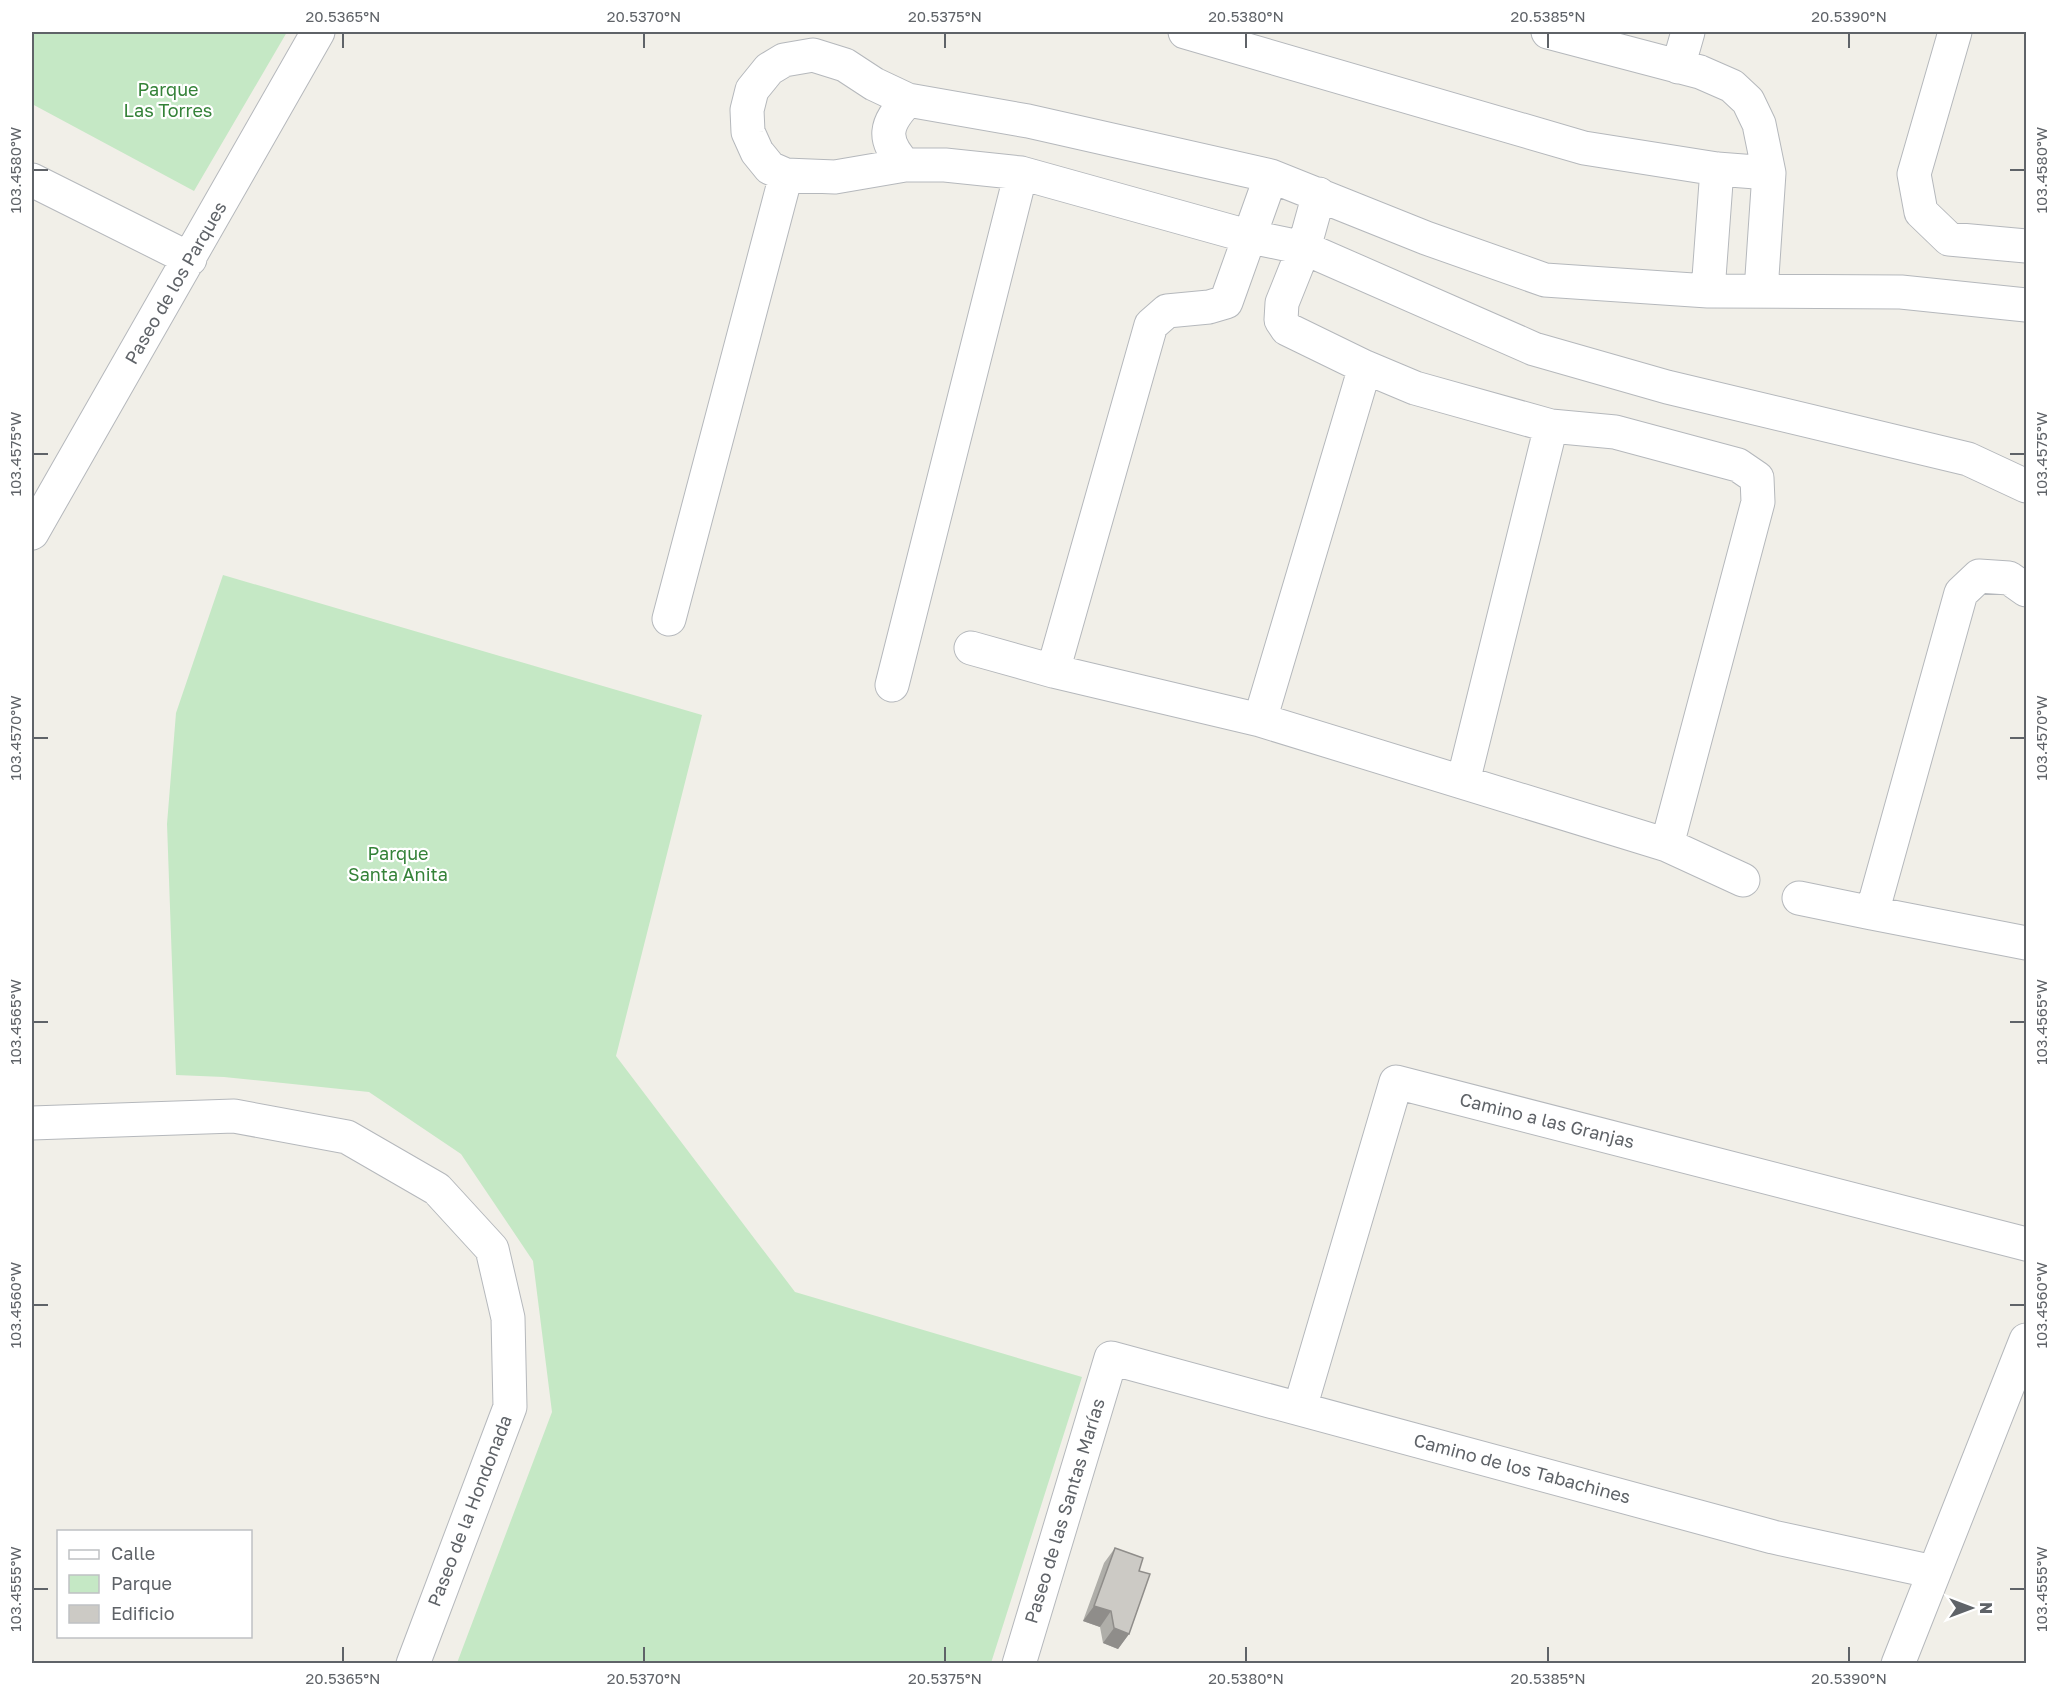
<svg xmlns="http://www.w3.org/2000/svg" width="2058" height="1695" font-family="'Golos Text',sans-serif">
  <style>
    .green { fill: #c5e8c5 }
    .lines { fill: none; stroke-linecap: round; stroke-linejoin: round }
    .street-casing { stroke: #b5b8bc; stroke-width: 35 }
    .street { stroke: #fff; stroke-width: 33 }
    .wall { fill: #afaea9 }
    .shaded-wall { fill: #8f8d8a }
    .building { fill: #cccac5; stroke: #8f8d8a; stroke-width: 1.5 }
    .ticks { fill: none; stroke: #5f6368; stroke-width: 2 }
    .labels { text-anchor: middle; stroke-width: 4.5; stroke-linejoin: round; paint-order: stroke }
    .park-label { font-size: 18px; fill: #348238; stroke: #fff }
    .street-label { font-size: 18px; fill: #5f6368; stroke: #fff }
    .neatline { fill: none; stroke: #5f6368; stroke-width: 2 }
    .ticks-label { font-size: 15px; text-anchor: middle; fill: #5f6368 }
  </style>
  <rect width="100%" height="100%" fill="#f1efe8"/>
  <path class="green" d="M32,32H287L194,191L32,104Z
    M223,575L702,715L616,1056L795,1292L1082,1377L991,1663H457L552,1412L533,1261L461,1154L369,1092L224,1077L176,1075L167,824L176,713Z"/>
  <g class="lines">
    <g class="street-casing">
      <path id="street" d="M1185,32L1584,148L1717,169L1769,173
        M1548,32L1700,72L1732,86L1748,101L1759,124L1769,173L1761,291
        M1955,32L1914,174L1921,212L1949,239L2026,246
        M1678,67L1688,32
        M905,165C881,139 885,124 908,100
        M32,180L190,259
        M1319,194L1304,248L1282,303L1281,320L1287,329L1365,367L1415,388L1551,426L1615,432L1738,465L1757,478L1758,502L1667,845
        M1708,291L1717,169
        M2026,305L1901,292L1708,291L1545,280L1426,238L1271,176L1028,121L908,100L874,84L845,65L813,55L784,60L769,69L752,90L747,110L748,132L757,152L770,168L786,175L835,177L905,165H945L1021,173L1251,237L1304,248L1534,349L1667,387L1968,459L2026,486
        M32,533L318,32
        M2026,590L2009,578L1979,576L1961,593L1872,913L2026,943
        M669,619L786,175
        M971,648L1053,671L1260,720L1667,845L1743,880
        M1053,671L1151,325L1167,311L1209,307L1226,302L1271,176
        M892,685L1021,173
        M1260,720L1365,367
        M1463,782L1551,426
        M1799,898L1872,913
        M32,1123L234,1116L347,1137L437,1189L492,1249L508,1318L510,1407L413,1664
        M1300,1408L1396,1082L2026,1244
        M1019,1664L1111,1358L1773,1537L1934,1572
        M1898,1664L2026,1340"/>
    </g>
    <use href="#street" class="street"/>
  </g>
  <path class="wall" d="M1115,1548L1139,1571L1129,1634L1118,1649L1103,1643L1100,1627L1083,1621L1104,1563Z"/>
  <path class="shaded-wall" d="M1094,1606L1111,1611L1100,1627L1083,1621Z
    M1114,1628L1129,1634L1118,1649L1103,1643Z"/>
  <path class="building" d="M1115,1548L1143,1558L1139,1571L1150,1574L1129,1634L1114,1628L1111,1611L1094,1606Z"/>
  <path class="ticks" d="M343,33V48M644,33V48M945,33V48M1246,33V48M1548,33V48M1849,33V48M33,170H48M2010,170H2025M33,454H48M2010,454H2025M33,738H48M2010,738H2025M33,1022H48M2010,1022H2025M33,1305H48M2010,1305H2025M33,1589H48M2010,1589H2025M343,1647V1662M644,1647V1662M945,1647V1662M1246,1647V1662M1548,1647V1662M1849,1647V1662"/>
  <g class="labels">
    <g class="park-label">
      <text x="168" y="96">Parque<tspan x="168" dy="21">Las Torres</tspan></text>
      <text x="398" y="860">Parque<tspan x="398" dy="21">Santa Anita</tspan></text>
    </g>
    <g class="street-label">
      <text transform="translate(176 283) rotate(-60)" y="6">Paseo de los Parques</text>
      <text transform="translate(1547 1121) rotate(14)" y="6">Camino a las Granjas</text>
      <text transform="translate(1522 1469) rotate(15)" y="6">Camino de los Tabachines</text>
      <text transform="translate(470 1511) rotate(-69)" y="6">Paseo de la Hondonada</text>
      <text transform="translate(1065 1511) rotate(-73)" y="6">Paseo de las Santas Marías</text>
    </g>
  </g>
  <rect width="2058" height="1695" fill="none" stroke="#ffffff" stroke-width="66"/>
  <rect x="57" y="1530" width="195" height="108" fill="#ffffff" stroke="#bfc1c3" stroke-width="1.5"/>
  <rect x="69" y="1550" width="30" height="9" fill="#ffffff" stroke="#bfc1c3" stroke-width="1.5"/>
  <text x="111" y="1560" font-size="18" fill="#5f6368">Calle</text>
  <rect x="69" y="1575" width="30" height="18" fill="#c5e8c5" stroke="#bfc1c3" stroke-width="1.5"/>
  <text x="111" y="1590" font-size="18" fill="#5f6368">Parque</text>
  <rect x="69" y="1605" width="30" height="18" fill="#cccac5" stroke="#bfc1c3" stroke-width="1.5"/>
  <text x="111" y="1620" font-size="18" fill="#5f6368">Edificio</text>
  <g transform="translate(1971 1608) rotate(90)" stroke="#ffffff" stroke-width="4.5" paint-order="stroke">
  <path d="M0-4.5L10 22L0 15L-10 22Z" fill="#5f6368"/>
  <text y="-9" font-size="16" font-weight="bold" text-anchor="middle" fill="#5f6368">N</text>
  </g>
  <rect x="33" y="33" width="1992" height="1629" class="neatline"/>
  <g class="ticks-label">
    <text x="343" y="22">20.5365°N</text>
    <text x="644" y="22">20.5370°N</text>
    <text x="945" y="22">20.5375°N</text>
    <text x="1246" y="22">20.5380°N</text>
    <text x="1548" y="22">20.5385°N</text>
    <text x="1849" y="22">20.5390°N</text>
    <text transform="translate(2042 170) rotate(-90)" y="5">103.4580°W</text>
    <text transform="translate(16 170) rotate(-90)" y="5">103.4580°W</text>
    <text transform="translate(2042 454) rotate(-90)" y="5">103.4575°W</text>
    <text transform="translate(16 454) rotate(-90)" y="5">103.4575°W</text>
    <text transform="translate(2042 738) rotate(-90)" y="5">103.4570°W</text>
    <text transform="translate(16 738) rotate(-90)" y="5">103.4570°W</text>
    <text transform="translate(2042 1022) rotate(-90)" y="5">103.4565°W</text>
    <text transform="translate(16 1022) rotate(-90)" y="5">103.4565°W</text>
    <text transform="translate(2042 1305) rotate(-90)" y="5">103.4560°W</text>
    <text transform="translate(16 1305) rotate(-90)" y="5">103.4560°W</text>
    <text transform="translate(2042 1589) rotate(-90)" y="5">103.4555°W</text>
    <text transform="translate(16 1589) rotate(-90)" y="5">103.4555°W</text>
    <text x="343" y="1684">20.5365°N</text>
    <text x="644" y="1684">20.5370°N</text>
    <text x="945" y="1684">20.5375°N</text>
    <text x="1246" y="1684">20.5380°N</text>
    <text x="1548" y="1684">20.5385°N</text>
    <text x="1849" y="1684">20.5390°N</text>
  </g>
</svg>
